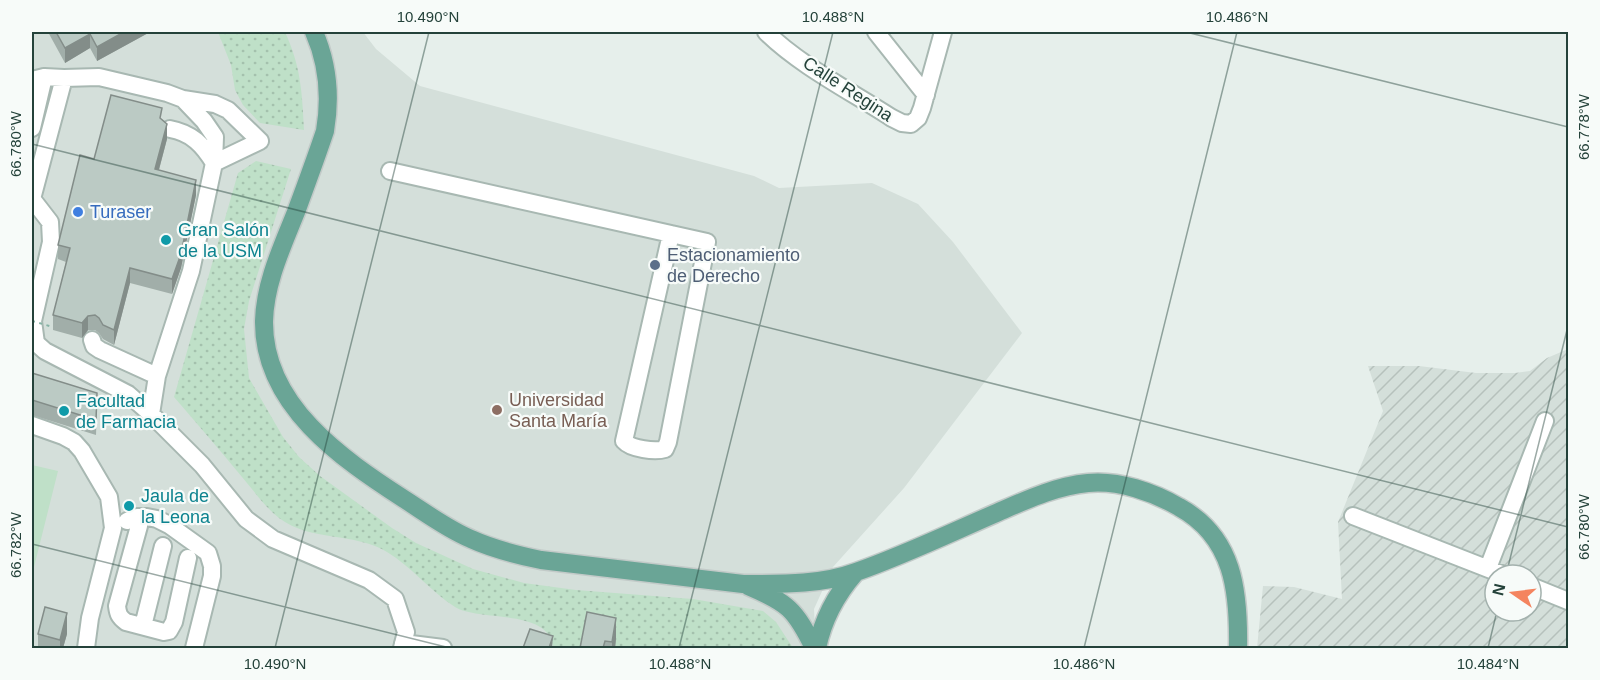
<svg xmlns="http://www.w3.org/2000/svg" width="1600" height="680" font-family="Helvetica,sans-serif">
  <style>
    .built { fill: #d4dfda }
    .industrial { fill: url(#industrial-furrows); fill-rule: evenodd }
    .grass { fill: url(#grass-dots) }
    .pitch { fill: #bfe0c8 }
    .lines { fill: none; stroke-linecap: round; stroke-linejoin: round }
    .minor-casing { stroke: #a8b8b2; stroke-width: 20 }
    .major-casing { stroke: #c2cac8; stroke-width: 21 }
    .minor { stroke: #fff; stroke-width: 16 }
    .major { stroke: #6aa596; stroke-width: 18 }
    .path-bridge { stroke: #86b3a5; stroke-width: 2; stroke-dasharray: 3 4.5; stroke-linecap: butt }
    .wall { fill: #a1aea9 }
    .shaded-wall { fill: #838d89 }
    .building { fill: #bbcac4; stroke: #838d89; stroke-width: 1.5 }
    .ticks { fill: none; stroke: #24423a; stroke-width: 1.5; stroke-opacity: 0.45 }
    .shop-dot { fill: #3f7fe0; stroke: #f7fbf9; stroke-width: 2 }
    .culture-dot { fill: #0f9aa8; stroke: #f7fbf9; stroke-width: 2 }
    .service-dot { fill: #5c6f8a; stroke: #f7fbf9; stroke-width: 2 }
    .education-dot { fill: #8d6e63; stroke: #f7fbf9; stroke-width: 2 }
    .labels { text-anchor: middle; stroke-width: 4.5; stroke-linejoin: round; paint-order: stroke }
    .street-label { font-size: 18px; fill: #24423a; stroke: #f7fbf9 }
    .shop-label { font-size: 18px; fill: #366cbe; stroke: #f7fbf9; text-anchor: start }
    .culture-label { font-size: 18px; fill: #0d838f; stroke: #f7fbf9; text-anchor: start }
    .service-label { font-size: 18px; fill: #4e5e75; stroke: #f7fbf9; text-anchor: start }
    .education-label { font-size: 18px; fill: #785e54; stroke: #f7fbf9; text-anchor: start }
    .neatline { fill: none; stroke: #24423a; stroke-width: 2 }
    .ticks-label { font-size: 15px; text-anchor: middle; fill: #24423a }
  </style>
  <defs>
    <pattern id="industrial-furrows" width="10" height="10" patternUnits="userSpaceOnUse" patternTransform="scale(1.5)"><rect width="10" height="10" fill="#d4dfda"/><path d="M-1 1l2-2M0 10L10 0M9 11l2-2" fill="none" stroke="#b6c1bc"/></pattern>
    <pattern id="grass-dots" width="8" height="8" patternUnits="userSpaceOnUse" patternTransform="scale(1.5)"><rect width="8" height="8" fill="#bfe0c8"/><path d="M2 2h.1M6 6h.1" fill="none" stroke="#a4c1ad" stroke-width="1.8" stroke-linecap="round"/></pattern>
  </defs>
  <rect width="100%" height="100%" fill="#e6efeb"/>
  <path class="built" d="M32,32H363L376,49L420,86L754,176L779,188L872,183L918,204L953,242L1022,333L904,488L833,567L814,609L816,648H32Z"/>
  <path class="industrial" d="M1568,349V648H1257L1263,586L1294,587L1342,599L1338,522L1383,411L1368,366H1419L1476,373H1515L1530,371L1547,358ZM1495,575H1531V611H1495Z"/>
  <path class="grass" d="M218,32H285C301,67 302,92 304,130L260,123L243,105L235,90L231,65Z
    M256,161L291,169L249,301L244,329L249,378L283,437L299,457L320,476L392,528L416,543L473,569L524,583L576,590L693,599L763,611L776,622L793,648H553C550,608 479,622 455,607C430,591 412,567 387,552C355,532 310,542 279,518C265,507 254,491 242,477C220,450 197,424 174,397L238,173Z"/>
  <path class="pitch" d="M32,465L58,471L32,575Z"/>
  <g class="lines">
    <g class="minor-casing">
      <path id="minor" d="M766,32C799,65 852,92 892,118L902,123L911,124L918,118L922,108L943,32
        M876,32L926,95
        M64,78L99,77L167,93L183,99L204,121L215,137L214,163
        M32,80L44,77L64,78L32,199
        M32,128L44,77
        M170,129C192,133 203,145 214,163
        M390,171L671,234L707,242L668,442L665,449C655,452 631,449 624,441L671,234
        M33,200L50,222L51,242L33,321L36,343L45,351L128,394L151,414L202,465L246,519L273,539L369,580L395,599L406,632L402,648
        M92,340L94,346L100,350L157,376
        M151,414L157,376L191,271L214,163L260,141L228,110L215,104L183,99
        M32,425L63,436L74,442L82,451L109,497L113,528L90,618L86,648
        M1353,516L1504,575
        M137,517L139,526L117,606C118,614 119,617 126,622L164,632L169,631L174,622L188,558
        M127,521L137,517H147L157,519L169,525L208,553L212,566V576L194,648
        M1488,568L1545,421
        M1531,586L1568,601
        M143,626L163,546
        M403,643L443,648"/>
    </g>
    <g class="major-casing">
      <path id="major" d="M314,32C328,64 331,96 325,131C316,158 306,185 296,212C282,247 265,283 264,321C263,405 342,459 404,499C426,513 447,529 471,539C493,549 517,555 541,560L743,584C780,584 821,585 856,572C902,556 948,534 994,514C1024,501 1055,486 1088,483C1119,480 1153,492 1179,507C1234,537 1239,592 1238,648
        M748,586C788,603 795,609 814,648
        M817,648C823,619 835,596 855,573"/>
    </g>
    <use href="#minor" class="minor"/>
    <use href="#major" class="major"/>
    <path class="path-bridge" d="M32,321L53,327"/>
  </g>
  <path class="wall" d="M48,32H150L97,61L90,48L65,63Z
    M162,119L167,139L159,170L196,195L181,268L172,294L130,283L114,345L103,339L99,333L95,330H88L82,338L53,330V315L66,262L58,259V245L94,159Z
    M32,373L97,407L96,435L32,415Z
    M587,612L616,639L615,648H580Z
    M38,634H67L63,648H38Z"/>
  <path class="shaded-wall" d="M124,32H150L97,61V47Z
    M90,34V48L65,63V48Z
    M167,124V139L155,184V169Z
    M196,180V195L181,268L172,294V279Z
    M130,268V283L114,345V330Z
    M88,316V330L82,338V323Z
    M67,613V634L63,648H60V640Z
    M616,618V639L615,648H612V642Z
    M553,636L552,648H549Z"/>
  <path class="building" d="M56,32H124L97,47L90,34L65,48Z
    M111,95L162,108L160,118L167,124L155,169L196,180L181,254L172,279L130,268L114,330L103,325L99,318L95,315L88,316L82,323L53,315L70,248L58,245L80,155L94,159Z
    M32,373L97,393L96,420L32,400Z
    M45,607L67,613L60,640L38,634Z
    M587,612L616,618L612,642L605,641L603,648H580Z
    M530,629L553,636L549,648H523Z"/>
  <path class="ticks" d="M1186,32L1568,127M32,144L1568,527M32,544L450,648M1506,575L1568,326M275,648L429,32M679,648L833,32M1084,648L1237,32M1488,648L1497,611"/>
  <circle class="shop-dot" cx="78" cy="212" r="6"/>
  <g class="culture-dot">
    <circle cx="166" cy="240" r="6"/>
    <circle cx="64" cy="411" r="6"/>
    <circle cx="129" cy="506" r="6"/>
  </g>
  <circle class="service-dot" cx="655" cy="265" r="6"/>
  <circle class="education-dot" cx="497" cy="410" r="6"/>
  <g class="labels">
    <g class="street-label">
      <text transform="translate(848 89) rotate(33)" y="6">Calle Regina</text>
    </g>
    <g class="shop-label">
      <text x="90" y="218">Turaser</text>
    </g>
    <g class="culture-label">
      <text x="178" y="236">Gran Salón<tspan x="178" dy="21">de la USM</tspan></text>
      <text x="76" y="407">Facultad<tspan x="76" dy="21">de Farmacia</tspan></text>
      <text x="141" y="502">Jaula de<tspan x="141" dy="21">la Leona</tspan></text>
    </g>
    <g class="service-label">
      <text x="667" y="261">Estacionamiento<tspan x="667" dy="21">de Derecho</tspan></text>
    </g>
    <g class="education-label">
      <text x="509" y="406">Universidad<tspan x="509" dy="21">Santa María</tspan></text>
    </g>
  </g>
  <rect width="1600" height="680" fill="none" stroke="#f7fbf9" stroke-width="66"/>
  <g transform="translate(1513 593) rotate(284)"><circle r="28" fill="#f7fbf9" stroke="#a3b1ad" stroke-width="1.5"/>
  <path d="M0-4.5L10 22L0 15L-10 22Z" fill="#f4845f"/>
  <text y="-9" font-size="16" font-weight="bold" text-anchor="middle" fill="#24423a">N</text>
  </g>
  <rect x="33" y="33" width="1534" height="614" class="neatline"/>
  <g class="ticks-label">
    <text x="428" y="22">10.490°N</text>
    <text x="833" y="22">10.488°N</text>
    <text x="1237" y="22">10.486°N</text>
    <text transform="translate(1584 127) rotate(-90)" y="5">66.778°W</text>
    <text transform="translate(16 144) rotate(-90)" y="5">66.780°W</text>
    <text transform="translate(1584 527) rotate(-90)" y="5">66.780°W</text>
    <text transform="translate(16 545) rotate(-90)" y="5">66.782°W</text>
    <text x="275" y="669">10.490°N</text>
    <text x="680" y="669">10.488°N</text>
    <text x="1084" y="669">10.486°N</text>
    <text x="1488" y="669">10.484°N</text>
  </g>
</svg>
